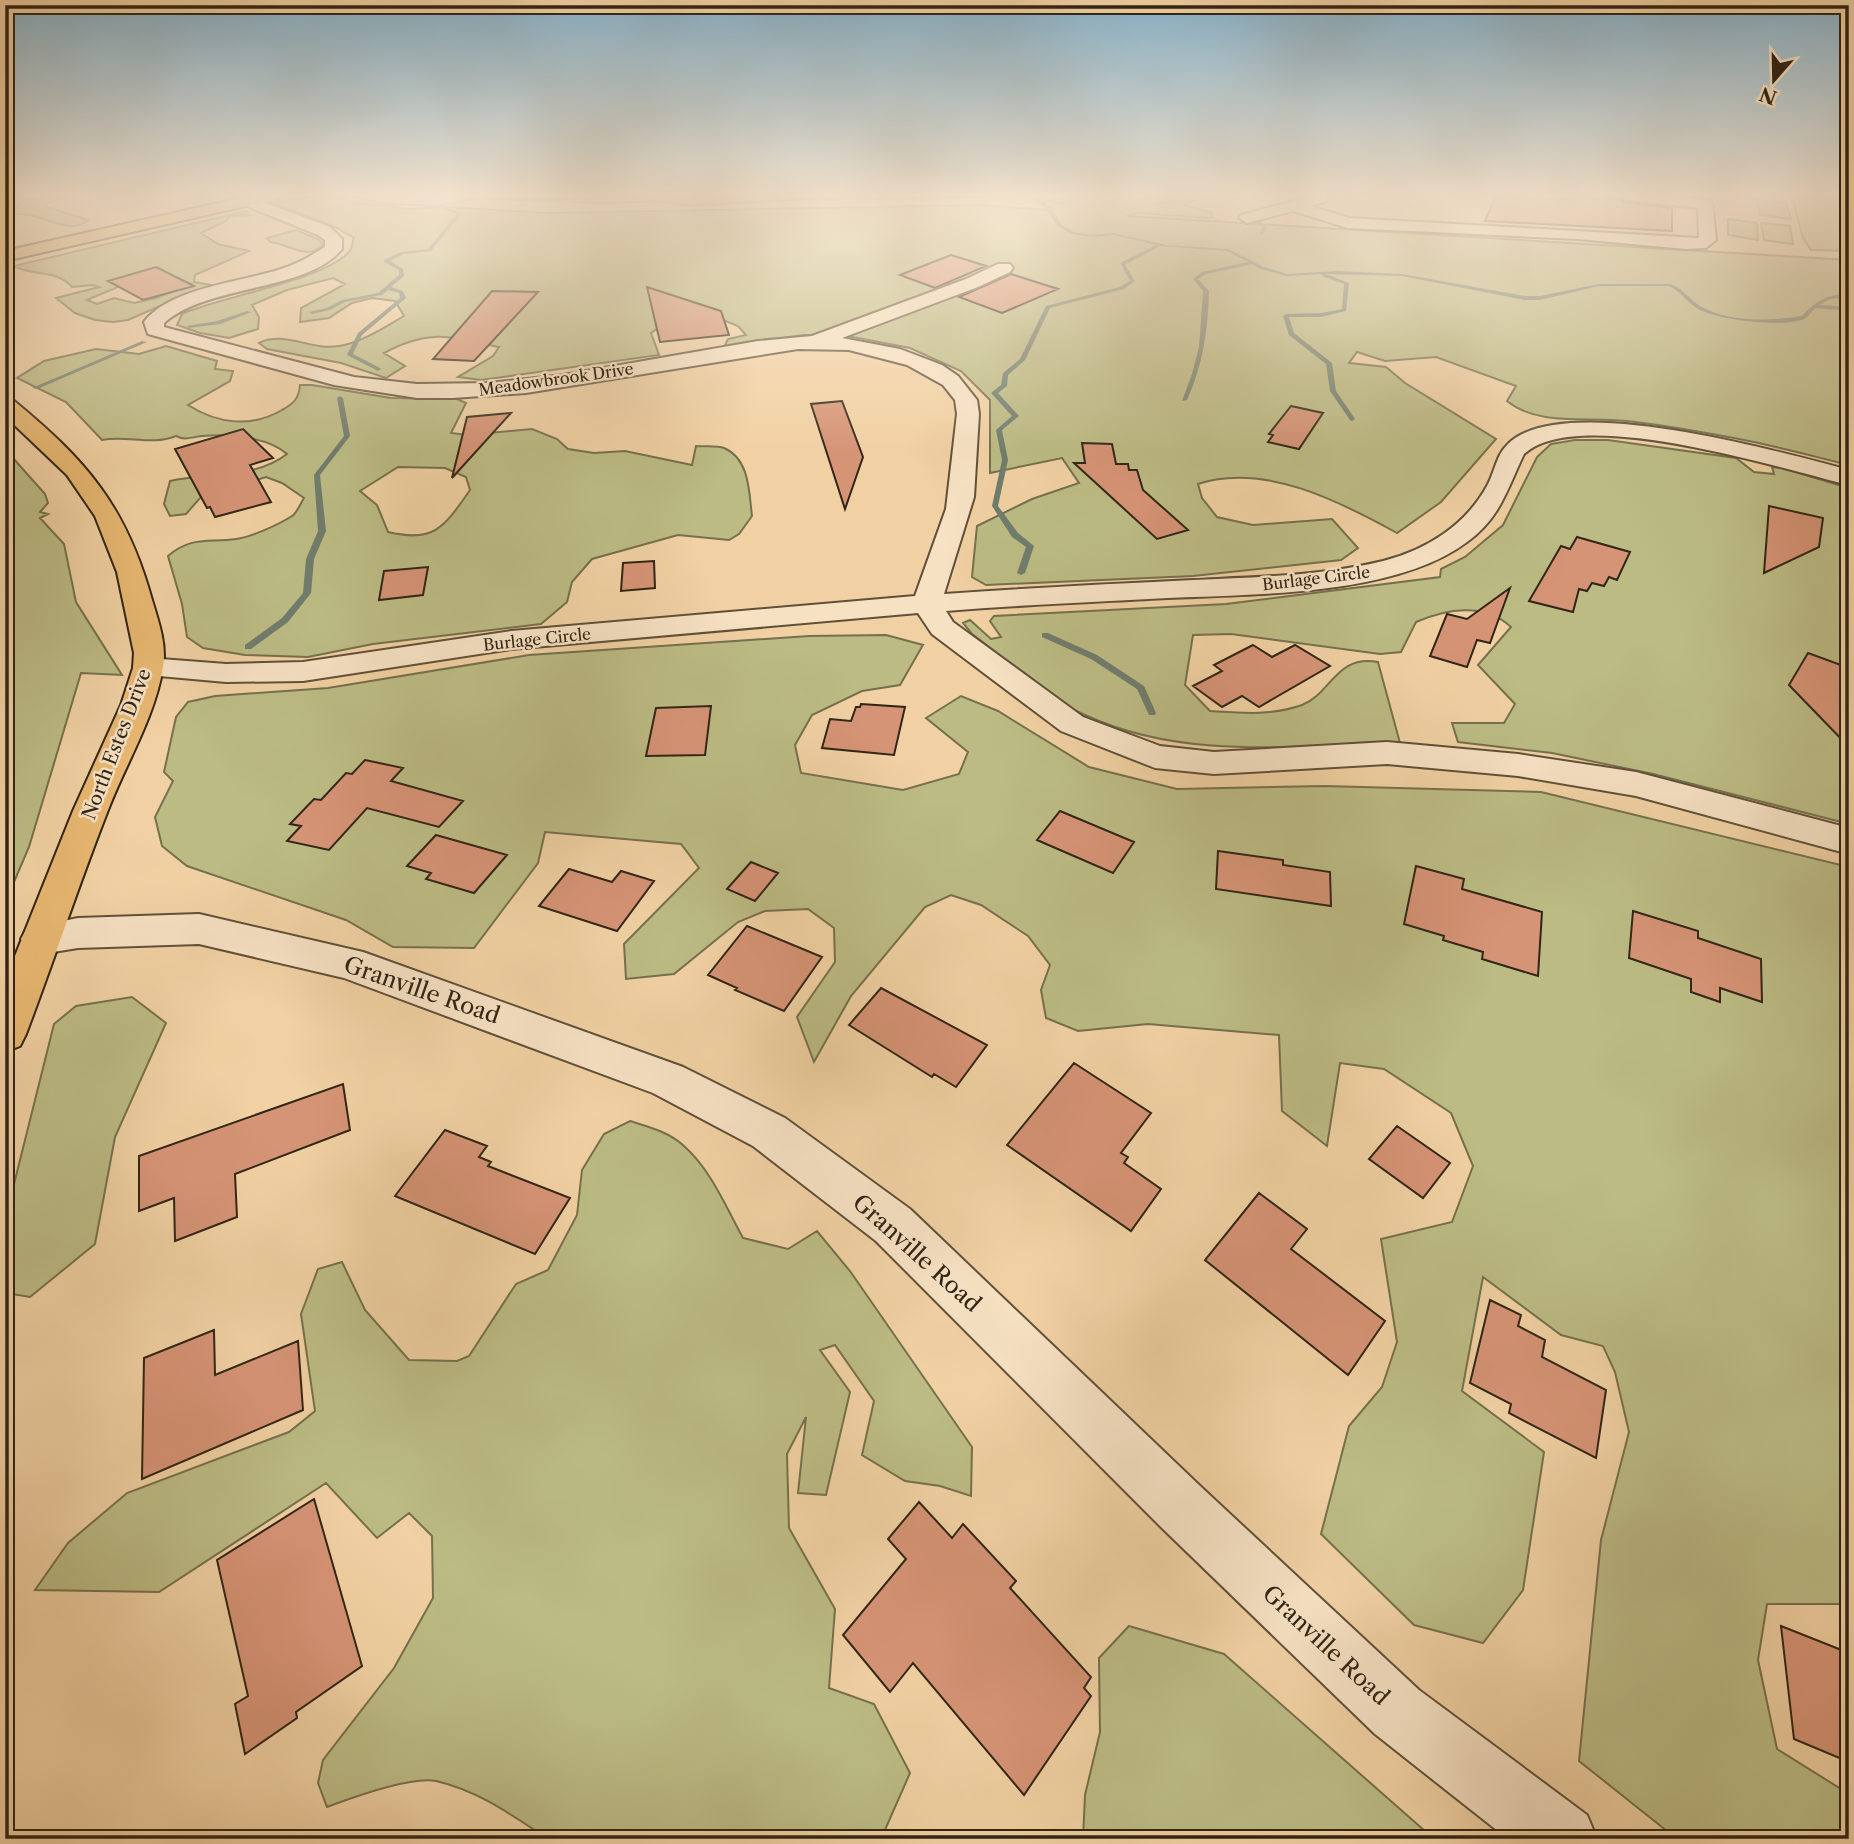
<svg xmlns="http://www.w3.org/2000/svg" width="1854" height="1844" font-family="'Libre Caslon Text',serif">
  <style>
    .green { fill: #bcbb84; stroke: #76704d; stroke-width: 2; fill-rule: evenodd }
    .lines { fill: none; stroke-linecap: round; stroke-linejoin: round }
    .stream { fill: #707d6d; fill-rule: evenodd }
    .building { fill: #d69476; stroke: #302516; stroke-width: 2 }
    .minor-casing { stroke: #605039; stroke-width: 4 }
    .major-casing { stroke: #302516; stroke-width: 4 }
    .minor { fill: #f6e1c3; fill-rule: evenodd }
    .major { fill: #e8b872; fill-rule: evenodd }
    .labels { text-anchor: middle; stroke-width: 5; stroke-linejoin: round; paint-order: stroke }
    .far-street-label { font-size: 16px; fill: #302516; stroke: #f6e1c3 }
    .street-label { font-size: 19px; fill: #302516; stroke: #f6e1c3 }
    .near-street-label { font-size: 23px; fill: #302516; stroke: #f6e1c3 }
  </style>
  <rect width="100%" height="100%" fill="#f1d1a3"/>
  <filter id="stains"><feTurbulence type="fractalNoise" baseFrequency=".00286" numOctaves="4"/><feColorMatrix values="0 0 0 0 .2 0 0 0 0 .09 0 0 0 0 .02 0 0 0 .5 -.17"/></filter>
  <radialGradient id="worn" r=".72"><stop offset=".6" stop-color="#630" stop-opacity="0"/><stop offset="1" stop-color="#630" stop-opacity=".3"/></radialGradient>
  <path class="green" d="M74,194H87L54,200L44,206L88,220C72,234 51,220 34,216C25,213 15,214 5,215V212L17,208L24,200Z
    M326,194L357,203L410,209L447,207L547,213L978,205L1049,210L1031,194H1219L1192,201L1184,205L1211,212L1212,217L1207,218L1137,213L1127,216L1849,260V465C1812,456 1776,446 1739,439C1702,432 1664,425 1627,421C1588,416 1539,427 1507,401L1516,386L1436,357L1385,361L1357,352L1349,363L1386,367L1405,383L1496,439L1441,502L1397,533C1341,502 1264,462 1198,484L1202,498L1217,517L1253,525L1332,519L1358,548L1341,560L1193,576L986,585L972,577L977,526L1032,499L1079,483L1062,458L990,473V400L961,371L910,348L853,337L803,335L724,347L728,339L746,335L738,326L723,320L664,324L651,333L659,355L481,380L458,377L493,356L499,347C451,337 430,328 384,353L405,366L386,378L341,363L267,349L259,343C284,330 311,351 339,346C361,343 385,327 404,316L395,301L372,298L352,303L329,318L300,322L301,308L345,284L333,278L287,290L252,305L259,317L258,329L229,338L200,333L177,325L182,314C218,297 332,279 351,249C352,247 353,239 354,238L335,227L274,203Z
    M612,194H1002L964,198L806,199L691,206L656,201L610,203L486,199H596Z
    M1791,194H1849V251L1811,250L1803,238Z
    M1756,199L1786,203L1791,219L1760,215Z
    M246,211L251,215L229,216L226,221L201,233L218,244L249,251L195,275L194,282L217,286L169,302L128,320L113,322L95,320L75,313L56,298L99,287L93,285L72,287C56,269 35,277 14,266ZM178,278L191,284L156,298L134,303L114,298L97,304L87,300L120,286Z
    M1728,219L1757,223L1758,240L1728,235Z
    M1761,223L1790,226L1793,244L1764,240Z
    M296,230L318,239L323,244C309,262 290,244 270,242L267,238Z
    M166,346L217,361L215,369L233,371L230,381L188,405C218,424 251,428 282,410C293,404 299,399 300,385H312L391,398L457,399L466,403L451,433L467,435L532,429L557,439L568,449L594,453L625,451L692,465L696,446C704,447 717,445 724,448C750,459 749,493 752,516L739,534L729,540L678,535L592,559L572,582L567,602L541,624L373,644L308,657L245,655L203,648L187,637L182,604L168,556C191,536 208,543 236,539C251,537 278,525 292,516C297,513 300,504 304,498L282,483L266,477L200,498L186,514L170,516L164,504L170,481C208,472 253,480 287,454C267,436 227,434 202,436C191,437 186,441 176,436C151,446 127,435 102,440L66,402L17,378L44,361L96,349L139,354ZM398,467L445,468L466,477L470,490C444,527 435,543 388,532L377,505L360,491Z
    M1575,440H1608L1736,458L1754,472L1774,474L1772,467L1782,468L1849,488V824L1653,774L1552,753L1458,742L1452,723H1504L1515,704L1478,665L1511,627C1484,602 1446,609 1416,622L1401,652L1380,654L1231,634L1193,635L1185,685L1210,711C1242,713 1271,716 1302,705C1331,694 1336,654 1378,662L1400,743C1295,745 1184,761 1085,715C1048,699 1006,659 972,634L963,623L970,620L991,639L1001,637L990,621L994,616L1226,604L1440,577L1441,569L1465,557L1503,525L1537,457L1551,444Z
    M5,449L45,494L48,503L40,512L48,514L40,518L64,544L76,602L122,675L81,673L29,847L5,903Z
    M886,635L923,645L900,685L862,691L812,715L795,745L801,773L903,790L959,774L968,752L926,718L961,696L998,711L1089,767L1177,789L1325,786L1541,792L1849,867V1604H1767L1758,1660L1777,1749L1849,1794V1839H1677L1579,1761L1601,1540L1629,1432L1615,1372L1603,1346L1561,1335L1483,1277L1462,1391L1544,1452L1523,1590L1483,1643L1414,1625L1321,1534L1349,1426L1382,1387L1397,1342L1381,1239L1452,1222L1473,1166L1451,1113L1384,1069L1340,1063L1327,1146L1282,1111L1279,1035L1148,1024L1078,1031L1046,1018L1041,990L1050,965L1028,936L981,905L951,895L925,907L851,996L814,1062L797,1017L835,962L834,928L808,909L765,911L738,922L674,974L626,979L624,944L699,868L681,844L545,832L538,863L474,948L393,947L346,920L187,866L162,846L155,817L173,781L164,772L176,717L188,702L215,696L328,688L529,655L809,636Z
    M132,997L166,1023L115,1137L95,1244L30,1297L5,1293V1220L54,1024L76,1006Z
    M630,1121C649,1127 669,1132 684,1146C711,1170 726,1207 743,1238L788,1249L817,1231L850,1271L972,1447L971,1496L940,1486L905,1481L862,1455L874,1401L835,1345L820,1350L850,1392L826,1495L798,1493L806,1417L787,1454L789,1528L835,1609L829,1688L874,1704L910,1773L881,1839H542V1835C509,1813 476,1790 436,1781C411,1776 351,1798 327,1807L318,1783L323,1760L394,1668L433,1598L432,1536L409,1513L377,1538L326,1483L159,1592L35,1590L68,1543L127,1493L289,1432L315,1411L301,1314L318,1269L342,1262L365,1310L409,1360L457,1361L469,1356L516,1284L548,1270L577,1215L582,1170L604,1134Z
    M1129,1626L1224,1654L1434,1839H1083L1085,1795L1100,1732L1099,1658Z"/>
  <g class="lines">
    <path class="stream" d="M334,194H341L388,203L437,205L492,195L634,196L697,194L634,198L492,197L442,206L462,213L431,251L404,254L390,261L403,269L404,276L391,287L403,291L406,298L362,335L353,354L380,368L381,369L378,371L347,355L358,333L400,298L399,293L388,290L382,295L345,302L330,310L312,314L309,312L327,308L342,300L378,293L399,275V270L384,262V260L401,252L428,249L457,214L438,207L388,205Z
      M746,194L792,197L846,194L792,199Z
      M1029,194H1033L1039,198L1065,203L1063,205L1043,201L1050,206L1061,224L1074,232L1092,235L1114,233L1166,245L1228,249L1264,267L1287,274L1337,271L1402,274L1525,296H1540L1599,284H1670C1683,288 1689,299 1700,306C1729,323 1771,321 1802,316C1816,301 1827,294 1849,294V298L1830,299L1819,305L1849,307V311L1816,308C1812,311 1808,317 1804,319C1781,328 1722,320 1700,310C1688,304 1682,292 1669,286H1599L1540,300H1525L1402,276L1326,274L1349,283L1346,311L1321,317H1289L1294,333L1332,363L1336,391L1355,419L1352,421L1350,420L1330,391L1326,364L1289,335L1283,316L1286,314L1321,313L1342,309L1344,284L1322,276V274L1287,276L1260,269L1252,264L1206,274L1198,279L1209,291C1208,329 1203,365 1187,400L1182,401L1192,374L1199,347L1203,291L1193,279L1202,272L1248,262L1227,251L1160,246L1125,265L1135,281L1124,289L1050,308L1025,360L1008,375L1007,386L998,393L1019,416L1002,430L1008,460L998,506L1018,533L1034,546L1025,573L1021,575L1017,573L1026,547L1012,537L992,506L1002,460L996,430L1012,416L991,393L1001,385L1003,373L1020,359L1046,306L1120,287L1130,281L1120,263L1156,245L1114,235L1092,237L1071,234L1057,226L1046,208Z
      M1196,194H1201L1156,206L1154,205Z
      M1253,220H1257L1267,227L1263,235L1259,234L1263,227L1253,222Z
      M247,311L252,312L220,324L189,328L186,326L217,321Z
      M142,341L147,342L37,389L32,388Z
      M340,396L343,398L350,436L320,475L326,531L314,559L311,593L288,622L251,649H245V645L282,618L303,593L306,559L318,531L314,475L344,436L337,398Z
      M1042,633H1048L1097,655L1144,686L1156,713L1155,715H1149L1137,689L1091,659L1042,637Z"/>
  </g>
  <path class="building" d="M1496,194H1613L1623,202L1672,208V231L1485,221Z
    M951,255L986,266L935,288L900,275Z
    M156,267L194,286L143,300L108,281Z
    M1011,274L1058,289L1002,313L959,297Z
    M647,287L721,311L729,335L660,342Z
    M492,291L538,292L474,361L433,359Z
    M842,401L863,457L845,509L811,404Z
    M1291,406L1323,413L1299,449L1268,442L1273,435L1269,434Z
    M511,413L452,478L467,417Z
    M243,429L273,458L250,465L271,502L215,517L210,507L207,508L175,449Z
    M1082,443L1112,444L1116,464H1128L1129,470H1137L1143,490L1188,530L1157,539L1074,463H1085Z
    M1769,506L1823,518L1819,547L1764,573Z
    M1577,537L1630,552L1617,580L1609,577L1604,586L1592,583L1587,591L1579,589L1573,612L1529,601L1561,546L1570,549Z
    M654,561L655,588L621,591L623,563Z
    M428,567L423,595L379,600L384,571Z
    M1510,588L1490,643L1477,640L1467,667L1430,656L1447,614L1467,619Z
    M1253,645L1272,657L1295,645L1330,666L1259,707L1242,696L1222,707L1193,686L1222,671L1214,665Z
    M1808,653L1849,668V747L1789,685Z
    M861,704L905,707L894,755L822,748L830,719L851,721L856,707H860Z
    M711,706L705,755L646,756L656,708Z
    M365,760L403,768L391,781L463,801L439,827L367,808L329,850L287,841L301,826L290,824L314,799L321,800L346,773L352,774Z
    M1060,811L1134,842L1113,873L1037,840Z
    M436,835L507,855L474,893L426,879L431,873L407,866Z
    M1218,851L1283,860V865L1330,872L1331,906L1216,889Z
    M751,862L778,873L755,901L727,889Z
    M1416,866L1464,879L1462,889L1542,912L1538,976L1482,959L1483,952L1443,940L1444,936L1404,924Z
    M569,869L612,882L621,871L654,881L617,931L539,906Z
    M1633,911L1698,931V938L1761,959L1762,1002L1720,988V1002L1691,992V979L1629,958Z
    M747,926L822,957L784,1011L735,990L737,988L708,975Z
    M881,988L987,1045L956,1087L934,1074L932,1077L849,1025Z
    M1074,1063L1151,1113L1121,1153L1128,1157L1124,1163L1161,1189L1131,1231L1007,1145Z
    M343,1084L350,1130L235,1174L237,1217L175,1241L174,1198L139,1211V1156Z
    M1397,1126L1450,1163L1423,1198L1369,1159Z
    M445,1130L487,1146L479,1157L491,1162L488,1166L570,1198L535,1254L395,1196Z
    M1259,1193L1307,1229L1291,1249L1385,1321L1348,1375L1205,1260Z
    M1490,1300L1521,1315L1518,1326L1545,1340L1542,1357L1606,1390L1596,1458L1509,1413L1511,1404L1470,1383Z
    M214,1330L215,1375L298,1341L303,1410L142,1479L144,1358Z
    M314,1499L362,1666L296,1712L297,1718L245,1754L235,1704L248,1696L217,1560Z
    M919,1502L952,1538L963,1524L1016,1581L1010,1588L1091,1677L1084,1688L1091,1696L1024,1795L913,1663L890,1692L843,1635L906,1559L888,1539Z
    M1781,1626L1849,1653V1762L1794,1739Z"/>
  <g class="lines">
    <g class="minor-casing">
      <path id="minor" d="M1319,194L1325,196L1327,199L1325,202L1310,206L1349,218L1699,238L1698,208L1623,199L1615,194H1659L1712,201L1716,240L1706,248L1686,249L1578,239L1348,228L1293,211L1247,223L1239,218L1241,215Z
        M245,195L330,227L342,239V249C307,292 208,284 164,323V327L354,377L417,384L490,383L563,375L758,341L812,336L966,279L998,264H1010L1013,268L1010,272L978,287L842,338L900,349L942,365L958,376L977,400L979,414L974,497L944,594C1027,588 1110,584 1193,580C1256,577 1321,576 1383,561C1426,550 1465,526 1487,486C1495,472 1496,455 1508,444C1562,390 1781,452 1849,470V485C1782,469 1578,404 1524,454C1507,489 1501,517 1467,542C1395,596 1256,594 1168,598C1094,602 1020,605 946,611L953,622L1083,717L1160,746L1214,752L1387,742L1518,754L1636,772L1849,828V854L1636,796L1518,776L1387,764L1214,774L1155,768L1061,731L932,634L918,613L511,649L303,681L226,682L137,674L133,667L137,660L148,658L226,664L303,662L511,631L915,596L946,509L957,414L955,400L943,385L907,365L849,350L798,349L526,393L453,398H417L334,385L148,334L144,322C169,288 242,282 281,269C297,264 311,256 325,247V240L318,235L239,203L237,200L239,197Z
        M199,914L363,952L683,1067L785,1118L910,1209L1200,1486L1419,1690L1587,1815L1597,1839H1508L1375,1734L1160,1526L876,1241L753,1146L653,1093L344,978L199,944L78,948L41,954L27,950L21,939L27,928L78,918Z"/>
    </g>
    <g class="major-casing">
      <path id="major" d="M258,194H285L277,199L5,261V251Z
        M5,398L13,400C87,461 126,506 152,600C158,620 167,645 163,667C155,717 126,763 108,810C79,884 54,960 26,1034L20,1046L5,1052V981L73,811L121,705L133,668L134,653L117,572L95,516L67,475L5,416Z"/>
    </g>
    <use href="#minor" class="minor"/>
    <use href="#major" class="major"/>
  </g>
  <linearGradient id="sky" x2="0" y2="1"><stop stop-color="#89b5ce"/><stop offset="0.43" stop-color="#f9ead6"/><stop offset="1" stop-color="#f9ead6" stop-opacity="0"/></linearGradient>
  <rect width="1854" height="452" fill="url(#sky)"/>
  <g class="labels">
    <g class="far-street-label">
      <text transform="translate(556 379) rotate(-8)" y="6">Meadowbrook Drive</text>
      <text transform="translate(1316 578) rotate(-7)" y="6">Burlage Circle</text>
      <text transform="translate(537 639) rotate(-6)" y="6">Burlage Circle</text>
    </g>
    <g class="street-label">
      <text transform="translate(116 744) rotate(-69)" y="7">North Estes Drive</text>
    </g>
    <g class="near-street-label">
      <text transform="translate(422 990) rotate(19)" y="8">Granville Road</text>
      <text transform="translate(917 1253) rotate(42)" y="8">Granville Road</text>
      <text transform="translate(1326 1645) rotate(43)" y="8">Granville Road</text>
    </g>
  </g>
  <rect width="1854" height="1844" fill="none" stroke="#f1d1a3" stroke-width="28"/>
  <rect x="7" y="7" width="1840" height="1830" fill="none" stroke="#302516" stroke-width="3.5"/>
  <rect x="14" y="14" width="1826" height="1816" fill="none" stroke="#302516" stroke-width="2"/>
  <g transform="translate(1774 80) rotate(200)" stroke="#f6e1c3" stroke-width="5" paint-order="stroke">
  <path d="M0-5L12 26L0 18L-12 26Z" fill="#302516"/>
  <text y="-10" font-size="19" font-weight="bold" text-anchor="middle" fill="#302516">N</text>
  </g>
  <rect width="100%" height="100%" filter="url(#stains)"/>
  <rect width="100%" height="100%" fill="url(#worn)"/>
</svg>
